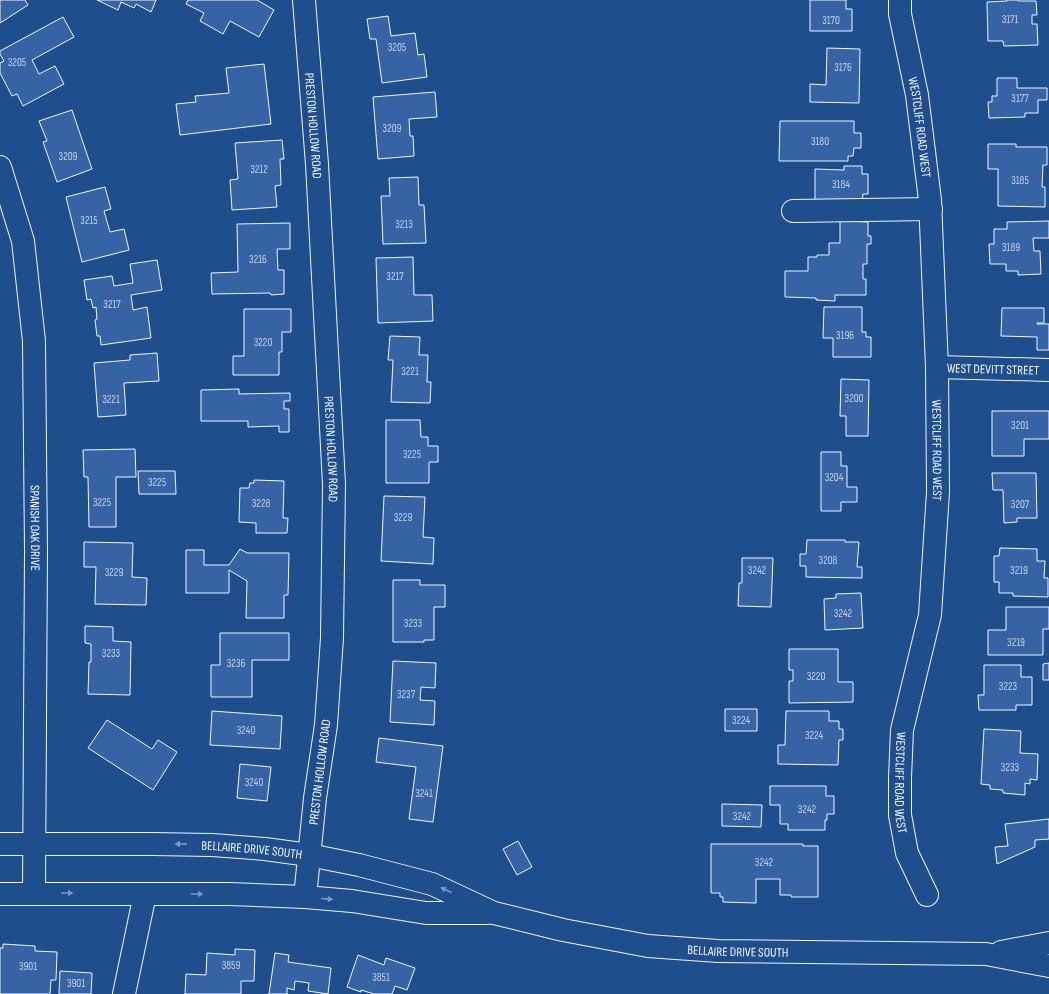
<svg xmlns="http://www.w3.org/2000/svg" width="1049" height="994" font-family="'Sofia Sans Condensed',sans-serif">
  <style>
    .building { fill: #3563a3; stroke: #f2f6ff }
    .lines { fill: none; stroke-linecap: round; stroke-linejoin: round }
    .minor-casing { stroke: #f2f6ff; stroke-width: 24 }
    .major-casing { stroke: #f2f6ff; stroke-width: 24 }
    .minor { stroke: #1f4e8c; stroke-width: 22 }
    .major { stroke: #1f4e8c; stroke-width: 22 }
    .oneway { fill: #7e9ac0 }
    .labels { text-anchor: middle; stroke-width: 3; stroke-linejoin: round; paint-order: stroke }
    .number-label { font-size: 11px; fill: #c3d1e8 }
    .street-label { font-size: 13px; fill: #f2f6ff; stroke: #1f4e8c }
  </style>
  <rect width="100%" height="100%" fill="#1f4e8c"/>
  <path class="building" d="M0,0H25L28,5L0,23Z
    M97,0H156L151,12L136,4L134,8L121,2L118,10Z
    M188,0H257L274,10L259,37L230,21L223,34L200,21L204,13L186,4Z
    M810,0H846V9H852V31H810Z
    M1007,0H1018V1H1036L1037,15H1032V24H1037L1038,45L1004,46L1003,41H988L987,2L1007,1Z
    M388,16L391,36L415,33L418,55L424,54L427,77L382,83L376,39H370L367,19Z
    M63,17L74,37L32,60L39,74L55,66L64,84L23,106L17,94L12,96L0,73V63L4,61L0,54V51Z
    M827,48L860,49L859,103L810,102V84L826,85Z
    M264,64L271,124L180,135L176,104L196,102L195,96L229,93L226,68Z
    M997,78H1017V88H1047V100H1038V113H1025V117L989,118L988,102H992V96H997Z
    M435,92L437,117L409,119L410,136H413L414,156L378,159L373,97Z
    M72,110L92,169L57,182L43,142L47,141L39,121Z
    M780,121H854V133H861V148H854L853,156H848V161H779Z
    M282,140L284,159H280L281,185L275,186L277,207L232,210L230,180L238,179L235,143Z
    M988,144H1016V147H1047V165H1043L1042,187H1045V207L998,206V169H988Z
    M844,166H862V174H868V194H863L862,204L815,201V169L844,170Z
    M418,177L419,205H424L426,243L383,244L381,196H390L389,178Z
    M105,187L111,209L104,211L110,232L124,229L129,250L82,262L66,197Z
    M840,221L868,222V236H871V244H867V264H863V279H866V295H835V301L816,300V298L785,297V271H808V257H817V255H829V243H840Z
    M1049,221V238H1033L1034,251H1040L1041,274L1018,275V271H1006V264H990L989,244H994V229H1007V222Z
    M290,223V249H277L278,270H284V294L271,295L270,293L212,294L211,273L238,272L237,224Z
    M413,257L414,295H432L433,321L378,323L376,258Z
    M157,260L162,290L131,295L133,310L147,307L151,338L101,345L100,336H97L95,320L97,319L96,307L93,308L91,299L87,300L84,280L112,276L114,286L133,283L130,264Z
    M824,307H862V332H866V337H871V357H833V338H823Z
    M1002,308H1044V323H1037V324H1049V350H1037V337L1001,336Z
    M244,309H291V332H282V352H279V375H233V356H244Z
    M390,336L420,337L419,355H428L427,382H431L430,403L391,402L393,360H388Z
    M157,353L159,381L124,383L126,415L98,417L94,363L130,360V355Z
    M841,379L869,380L868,436H846V416H840Z
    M239,389V394L290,393V401H284V409H289V432H279V426L248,427V421H201V390Z
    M992,411H1049V439H1024V456H992Z
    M386,420H420L421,437H428V446H438V462H429V483H386Z
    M135,449L136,477H116V527H89L88,477H84L83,450Z
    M821,452H841V466H847V487H857V502H841V511H821Z
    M138,471H175L176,494H139Z
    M992,473H1036L1037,518H1017V522L1004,523L1003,490H993Z
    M254,480L284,481L283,518H288L287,533H256V523L239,522L240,488H249L250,483H254Z
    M384,496L425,497L423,537L434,538L433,564L381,561Z
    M807,540H845V542H859L857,567H862V578L806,577V566H800V554H806Z
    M84,542L133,543L132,577L147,578L146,605L95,604L96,567H84Z
    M1000,548L1037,549V561H1045L1044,578H1048V597L1013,596V593H999V582H994V556H999Z
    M240,549L247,553H289L288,595H284V618H246L247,581L229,570V593H186V550H204V565H229Z
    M742,558H773L771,607L738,606L739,583H742Z
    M393,580H420V585H445V607H434V640H424V642H393Z
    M861,593L863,628L825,630L824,599L836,598V594Z
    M1006,607H1049V629H1043V655H988V630H1006Z
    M85,626L113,627V641L131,642L130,695L88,694L89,662H91V644L85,643Z
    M220,633H289V660H252V697H211V665H220Z
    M789,649H838V682H853V702L789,703V681H793V670H789Z
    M393,661L436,663L435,688L421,687L420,700L435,701L434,725L390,722Z
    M1049,663V680H1043V664Z
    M984,665H1021V677H1032V705H1016V710H979L978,695H984Z
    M725,709H757V731H725Z
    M212,711L282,716L280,749L210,745Z
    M786,711H829V721H839V729H843V740H839L838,765L778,764V745H785Z
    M107,720L152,749L158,740L177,752L153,790L88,748Z
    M984,729L1021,731L1020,753L1038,754L1037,780L1030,779V784L1025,783V795L1003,793V790L990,789V785L981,784Z
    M379,738L443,746L433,822L409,819L416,767L376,762Z
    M240,764L271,767L267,801L237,798Z
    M770,786H826V796H834V814H827V820H825V830H788V824H780V805H770Z
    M722,804L762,805L761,827L722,826Z
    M1049,819V839L1035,840V847L997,864L995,847L1008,846L1005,824Z
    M518,841L532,867L517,875L503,849Z
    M711,844H803V846H818V897H791V895H780V879H756V903L723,902V897H720V893H711Z
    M3,944L35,946V951L57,952L56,980H51L50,994H0V948H3Z
    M235,949L255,950L254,981H241V994H185L186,974L206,975L207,953L235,955Z
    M275,953L289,955L288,962L331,968L328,994L308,991L309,983L295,981L294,990L287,988V994H269Z
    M358,955L384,965L386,958L415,968L407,990L395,986L392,994H374L361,990V992L347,987Z
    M60,971L92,973L91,994H59Z"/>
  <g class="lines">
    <g class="minor-casing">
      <g id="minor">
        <path id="s1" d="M304,0L317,164L334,484L332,638L326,725L315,798L305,897"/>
        <path id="s2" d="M900,0V14L917,95L930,200L937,367L938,492L930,615L902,730L900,778V815L907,853L927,895"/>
        <path id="s3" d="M0,167L23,241L34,341L36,551L34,893"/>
        <path d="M793,211L931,209"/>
        <path id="s4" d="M937,367L1049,370"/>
        <path d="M124,994L145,894"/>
      </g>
    </g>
    <g class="major-casing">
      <g id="major">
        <path id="s5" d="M0,844H152L212,845L265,849L309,855L359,865L432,884L494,913L563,930L648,946L718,951L986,954L1049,966"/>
        <path d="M0,894H229L305,897L352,901L426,913H487"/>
        <path d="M1001,952L1049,943"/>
      </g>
    </g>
    <use href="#minor" class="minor"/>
    <use href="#major" class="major"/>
  </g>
  <defs><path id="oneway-solid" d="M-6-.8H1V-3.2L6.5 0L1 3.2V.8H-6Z"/></defs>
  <g class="oneway">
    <use href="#oneway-solid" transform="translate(181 844) rotate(-179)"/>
    <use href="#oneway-solid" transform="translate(446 890) rotate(-155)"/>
    <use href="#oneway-solid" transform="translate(67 893)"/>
    <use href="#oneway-solid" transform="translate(197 894)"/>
    <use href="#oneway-solid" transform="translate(327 899) rotate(5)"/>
  </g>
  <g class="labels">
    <g class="number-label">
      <text x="1010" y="23">3171</text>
      <text x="831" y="24">3170</text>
      <text x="397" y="51">3205</text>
      <text x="17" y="66">3205</text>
      <text x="843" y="71">3176</text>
      <text x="1020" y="102">3177</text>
      <text x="392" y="132">3209</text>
      <text x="820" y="145">3180</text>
      <text x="68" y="160">3209</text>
      <text x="259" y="173">3212</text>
      <text x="1020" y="184">3185</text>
      <text x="841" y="188">3184</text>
      <text x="89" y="224">3215</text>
      <text x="404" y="228">3213</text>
      <text x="1011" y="251">3189</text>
      <text x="258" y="263">3216</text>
      <text x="395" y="280">3217</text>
      <text x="112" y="308">3217</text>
      <text x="845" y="339">3196</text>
      <text x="263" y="346">3220</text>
      <text x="410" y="375">3221</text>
      <text x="854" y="402">3200</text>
      <text x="111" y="403">3221</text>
      <text x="1020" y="429">3201</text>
      <text x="412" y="458">3225</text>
      <text x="834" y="481">3204</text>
      <text x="157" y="486">3225</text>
      <text x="102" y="506">3225</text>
      <text x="261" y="507">3228</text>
      <text x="1020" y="508">3207</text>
      <text x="403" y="521">3229</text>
      <text x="828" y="564">3208</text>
      <text x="757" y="574">3242</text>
      <text x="1019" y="574">3219</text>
      <text x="114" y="576">3229</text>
      <text x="843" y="617">3242</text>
      <text x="413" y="627">3233</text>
      <text x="1016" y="646">3219</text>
      <text x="111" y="657">3233</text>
      <text x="236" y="667">3236</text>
      <text x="816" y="680">3220</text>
      <text x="1008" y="690">3223</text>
      <text x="406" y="698">3237</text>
      <text x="741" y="724">3224</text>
      <text x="246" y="734">3240</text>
      <text x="814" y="739">3224</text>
      <text x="1010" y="771">3233</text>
      <text x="254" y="786">3240</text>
      <text x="424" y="797">3241</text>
      <text x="807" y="813">3242</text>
      <text x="742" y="820">3242</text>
      <text x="764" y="866">3242</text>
      <text x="231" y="969">3859</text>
      <text x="28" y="970">3901</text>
      <text x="381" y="981">3851</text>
      <text x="76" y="987">3901</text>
    </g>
    <g class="street-label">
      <text dy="5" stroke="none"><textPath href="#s1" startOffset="126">PRESTON HOLLOW ROAD</textPath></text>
      <text dy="5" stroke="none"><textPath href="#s2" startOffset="129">WESTCLIFF ROAD WEST</textPath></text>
      <text dy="5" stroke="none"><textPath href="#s4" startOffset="56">WEST DEVITT STREET</textPath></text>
      <text dy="5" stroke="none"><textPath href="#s1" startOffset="450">PRESTON HOLLOW ROAD</textPath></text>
      <text dy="5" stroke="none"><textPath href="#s2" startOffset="453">WESTCLIFF ROAD WEST</textPath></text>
      <text dy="5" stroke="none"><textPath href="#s3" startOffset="365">SPANISH OAK DRIVE</textPath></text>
      <text transform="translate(319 772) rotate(-83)" y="5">PRESTON HOLLOW ROAD</text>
      <text dy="5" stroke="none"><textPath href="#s2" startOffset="789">WESTCLIFF ROAD WEST</textPath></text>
      <text dy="5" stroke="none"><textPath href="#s5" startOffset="252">BELLAIRE DRIVE SOUTH</textPath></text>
      <text dy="5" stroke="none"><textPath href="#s5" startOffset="752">BELLAIRE DRIVE SOUTH</textPath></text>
    </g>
  </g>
</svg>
